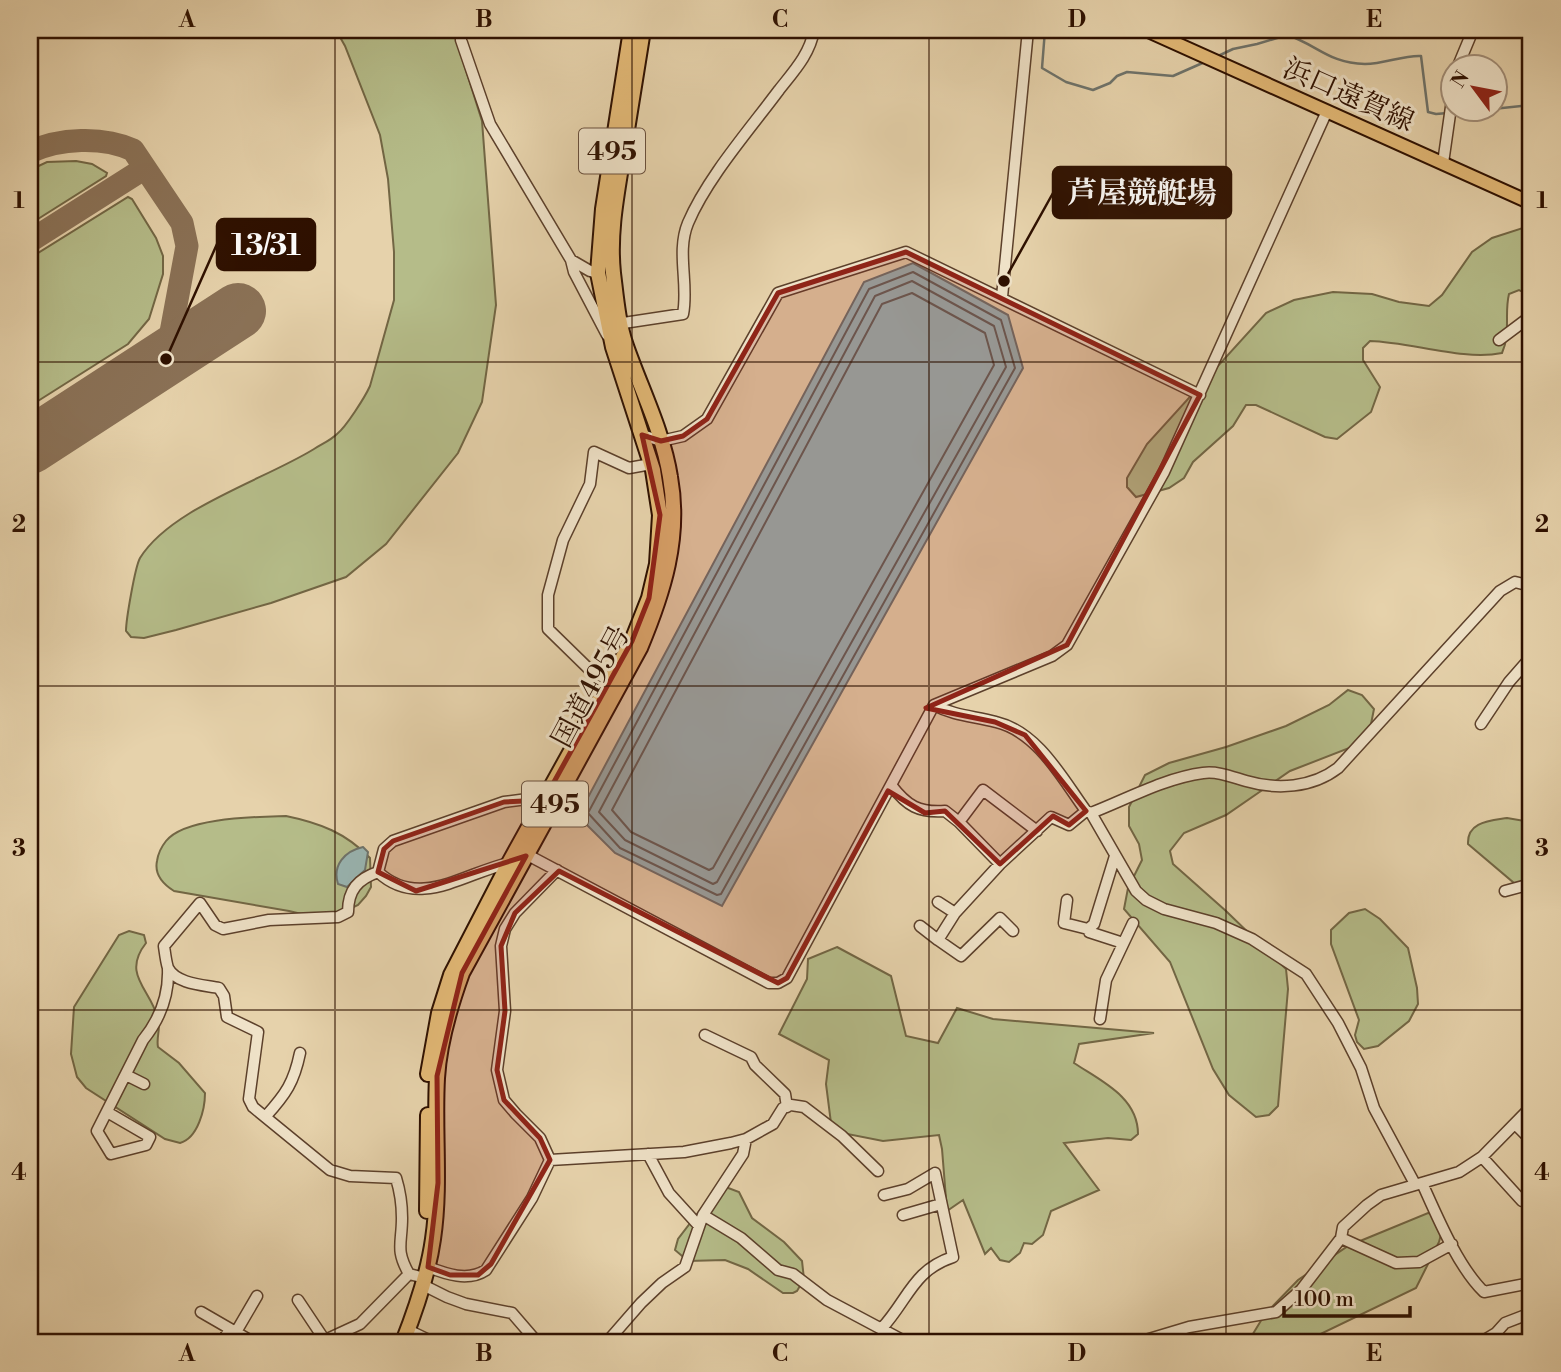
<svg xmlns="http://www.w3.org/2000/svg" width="1561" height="1372" font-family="'Libre Bodoni','Noto Serif JP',serif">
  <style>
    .green { fill: #b5bc89; stroke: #726644; stroke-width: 2 }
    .water { fill: #99b5b2; stroke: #6e736b; stroke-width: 2 }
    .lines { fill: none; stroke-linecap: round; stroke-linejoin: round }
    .shore { stroke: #646259; stroke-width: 2 }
    .stream { stroke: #6e736b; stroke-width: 2.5 }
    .taxiway { stroke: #8a7156; stroke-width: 23 }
    .runway { stroke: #8a7156; stroke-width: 56 }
    .minor-casing { stroke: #5c402b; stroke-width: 13 }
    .major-casing { stroke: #2e1000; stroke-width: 16 }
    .highway-casing { stroke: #2e1000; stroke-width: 18 }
    .minor { stroke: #efe2c8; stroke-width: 10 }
    .major { stroke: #e3b976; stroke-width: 12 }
    .highway { stroke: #e3b976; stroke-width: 14 }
    .marked { fill: #8f2418; fill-opacity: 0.2; stroke: #8f2418; stroke-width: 5; stroke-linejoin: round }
    .grid { fill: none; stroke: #2e1000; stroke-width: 2; stroke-opacity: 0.55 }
    .labels { text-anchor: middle; stroke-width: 6; stroke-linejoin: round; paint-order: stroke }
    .shield { fill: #efe2c8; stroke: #684f3c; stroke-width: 2 }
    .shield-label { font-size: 26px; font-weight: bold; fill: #2e1000 }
    .street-label { font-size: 28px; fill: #2e1000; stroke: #efe2c8 }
    .leader { fill: none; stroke: #2e1000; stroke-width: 2.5 }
    .callout-dot { fill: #2e1000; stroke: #efe2c8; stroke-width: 2.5 }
    .callout { fill: #2e1000; stroke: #2e1000; stroke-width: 2.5 }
    .callout-label { font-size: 30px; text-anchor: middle; font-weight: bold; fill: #fff }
    .neatline { fill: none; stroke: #2e1000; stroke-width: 2.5 }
    .grid-label { font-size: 23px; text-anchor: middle; font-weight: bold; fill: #2e1000 }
  </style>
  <rect width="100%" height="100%" fill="#e6d2ab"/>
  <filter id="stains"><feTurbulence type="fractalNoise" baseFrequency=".00286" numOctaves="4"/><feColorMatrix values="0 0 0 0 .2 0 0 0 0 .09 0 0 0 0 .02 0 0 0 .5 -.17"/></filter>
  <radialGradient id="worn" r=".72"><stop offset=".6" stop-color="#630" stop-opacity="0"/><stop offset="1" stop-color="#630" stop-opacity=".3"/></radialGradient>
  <path class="green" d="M336,30H457L464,64L482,121L496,305L482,402L458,453L386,544L346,577L271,603L176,630L144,638L131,637L126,631C126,620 135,567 140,558C171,508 264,480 314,449C322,444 331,440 337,434C346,427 365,397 370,386L394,300V252L388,179L380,135L345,46Z
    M76,161L92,164L107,173L106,176L30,224V170L47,162Z
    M128,197L132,199L156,238L163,256V274L149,319L128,344L30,406V258Z
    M1529,226L1531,228V296L1519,290L1509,294C1504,314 1511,333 1502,353C1463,361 1411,342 1370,341L1363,348V360L1380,387L1371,412L1337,439L1325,437L1256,405H1246L1233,426L1193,462L1184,478L1169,488L1136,497L1127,487V478L1147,444L1266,313L1294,300L1333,292L1372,294L1399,302L1429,306L1442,295L1472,252L1492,238Z
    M1348,690L1362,695L1374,709L1371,724L1357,745L1290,771L1226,815L1184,833L1170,851L1173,864L1226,911L1286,969L1288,989L1278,1106L1269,1115L1256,1117L1229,1095L1213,1069L1170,962L1124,909L1128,888L1142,860L1139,844L1129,826V807L1145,775L1169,763L1226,747L1286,726L1329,705Z
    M286,816C320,823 346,833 370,858L371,887L366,896L358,905L327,920L289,911L174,891C163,884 154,875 157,861C158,854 162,846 166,841C185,817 257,817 286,816Z
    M1507,818L1531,822V924L1528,914L1527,894L1468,844C1467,822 1489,821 1507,818Z
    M1365,909L1380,919L1408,948L1417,988L1418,1004L1409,1021L1378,1046L1364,1049L1357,1042L1355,1035L1359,1020L1331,944V930L1349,913Z
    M129,931L144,935L146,943C121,975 151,989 158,1019C161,1029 156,1037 158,1047L179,1063L205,1093C205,1109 198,1138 180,1143L165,1139L86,1088L77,1077L71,1054L74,1007L119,935Z
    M837,947L891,976L906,1036L938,1043L957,1008L993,1019L1154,1033L1079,1044L1074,1063C1101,1081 1138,1097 1138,1134L1131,1140L1108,1138L1064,1143L1099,1190L1051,1211L1043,1235L1032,1244L1024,1243L1020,1253L1009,1262L1000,1260L991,1248L985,1254L963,1200L947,1211L942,1149L939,1135L883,1141L832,1131L826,1084L829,1060L779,1034L807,979L808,959Z
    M723,1186L739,1192L752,1218L784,1242L802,1261L804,1279L797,1291L793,1293H783L748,1269L725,1260L688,1261L675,1250L678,1239L717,1188Z
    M1428,1213L1438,1215L1444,1223L1439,1242L1416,1288L1304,1342H1248L1265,1314L1298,1280L1348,1246Z"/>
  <path class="water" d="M913,263L1008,315L1023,368L722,906L615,853L578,816L864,282Z
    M363,847L368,852L365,870L347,887L338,884C332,865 345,851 363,847Z"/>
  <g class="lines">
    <path class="shore" d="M913,272L1001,320L1015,368L721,894L717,895L620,848L588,813L869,289Z
      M912,281L994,326L1006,367L717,882L713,884L625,840L599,812L875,296Z
      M912,293L985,333L994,365L713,868L709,870L631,832L612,810L882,304Z"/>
    <path class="stream" d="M1045,30L1042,68L1066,82L1093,90L1110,83L1117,76L1127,72L1173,76L1207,61
      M473,32L476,30
      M1216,57L1233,49L1257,44L1287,35C1318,45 1328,63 1365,64C1385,64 1403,55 1421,56L1428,112L1436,114L1448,113
      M1455,113L1531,105"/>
    <path class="taxiway" d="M30,152C59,138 103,136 133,150L182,223L187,246L166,359
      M30,241L145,168"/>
    <path class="runway" d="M30,446L238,311"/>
    <g class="minor-casing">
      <path id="minor" d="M461,30V40L490,124L571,260L590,271L598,273
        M1458,66L1473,30
        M1443,163L1452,100
        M571,260L574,272L607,335
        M1002,297L1028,30
        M617,324L683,314C689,284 676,252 688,223C707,178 750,129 779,90C794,71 810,54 814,30
        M1499,340L1531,316
        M642,435L661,441L683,436L707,419L778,293L906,252L1200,395
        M610,680L592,672L548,629V595L563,540L590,484L594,452L629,468L651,464
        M934,705C955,716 974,716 996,722C1038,732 1062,778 1086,811L1091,813L1136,891L1146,900L1164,909L1216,923L1252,939L1306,974L1338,1023L1361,1068L1374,1108L1415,1184
        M1481,724L1509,682L1531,657
        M891,785C907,806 919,813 945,811L959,822L1000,864L1051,817L1069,825L1086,811
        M1091,813C1127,799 1165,778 1203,773C1218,771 1232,777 1246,781C1277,790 1312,788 1338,768L1500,591L1515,582L1531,586
        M959,822L983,790L1037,831
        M524,853L769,983H778L787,978L934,705L1052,656L1067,645L1164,472L1327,111
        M378,872L384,849L393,841L504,802L535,798L544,800
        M1505,891L1531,884
        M1067,900L1064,923L1088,929L1094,924L1115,856
        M938,902L955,913
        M920,926L938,940L955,913L1000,864
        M1088,929L1089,932L1123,943
        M938,940L961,956L1000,918L1013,931
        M1100,1019L1106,980L1133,923
        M705,1035L751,1057L755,1065L785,1094L787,1107
        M126,1075L144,1084
        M107,1112L150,1137L146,1145L111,1154L97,1131L143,1040C160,1019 169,996 168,969
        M266,1116C286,1094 294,1082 300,1053
        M1516,1125L1531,1140
        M648,1154L669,1193L699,1226
        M1482,1157L1522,1201
        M550,1160L684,1152L731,1143L746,1139L773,1124L783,1108L791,1105L804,1107L842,1136L878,1171
        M1422,1183C1437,1216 1458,1267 1484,1292L1531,1283
        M703,1215L741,1238L778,1270L793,1274L827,1300L906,1342
        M903,1215L941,1204
        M1341,1238L1396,1263L1419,1262L1452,1244
        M428,1267C446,1274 468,1282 486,1270L532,1198L550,1160L540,1138L516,1114L504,1100L497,1070L505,1011L501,946L505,929L515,913L557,870
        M417,1276L409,1274C395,1249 402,1244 402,1218C402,1205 400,1191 396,1178L350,1176L330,1170L253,1107L249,1099L258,1032L227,1017L224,996L219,988C204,985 176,984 168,968C166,962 165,953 164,946L200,903L215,925L223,929L269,920L338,917L348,912C348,890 358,879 378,872C419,910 464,873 509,863
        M423,1285L447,1297L466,1304L512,1313L537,1342
        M298,1300L324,1339
        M201,1312L253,1342
        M882,1328C908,1300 913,1270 953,1257L935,1173L908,1189L884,1195
        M408,1330L433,1342
        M236,1332L257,1296
        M222,1342L230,1329
        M321,1342L360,1324L409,1274
        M607,1342L641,1303L662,1283L685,1267L703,1215L743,1154L746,1139
        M1139,1342L1189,1327L1276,1312L1301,1290L1341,1238L1343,1227L1367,1205L1381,1195L1459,1172L1482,1157L1531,1107
        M1481,1342L1496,1333L1505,1323L1531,1313"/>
    </g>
    <g class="major-casing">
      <path id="major" d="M1146,30L1531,203"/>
    </g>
    <g class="highway-casing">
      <path id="highway" d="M428,1074L439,1013L451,975L509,863L632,641L649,598L657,564L660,515L653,470L613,347L598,273L603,209L631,30
        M427,1211L428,1115
        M403,1342C416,1309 428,1275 433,1239C441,1185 434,1132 437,1078C439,1043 450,1006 462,973L640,648C663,593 681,538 670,477C663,432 641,389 626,346C618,323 616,297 613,273C609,235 616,198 622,161C629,118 636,74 643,30"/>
    </g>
    <use href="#minor" class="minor"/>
    <use href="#major" class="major"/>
    <use href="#highway" class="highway"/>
  </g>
  <path class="marked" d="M906,252L1200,395L1067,645L926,708L995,722L1025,735L1086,811L1069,825L1053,816L1000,864L945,811L925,813L888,791L787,978L778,983L559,871L515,913L501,946L505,1011L497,1070L504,1100L540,1138L550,1160L491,1264L478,1275H450L428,1267L438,1183L437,1076L462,973L526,856L416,891L378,872L384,849L393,841L504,802L544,800L632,641L649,598L660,515L642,435L661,441L683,436L707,419L778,293Z"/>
  <path class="grid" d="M335,30V1342M632,30V1342M929,30V1342M1226,30V1342M30,362H1531M30,686H1531M30,1010H1531"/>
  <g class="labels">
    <g class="shield">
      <rect x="579" y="128.5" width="66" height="45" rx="5"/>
      <rect x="522" y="781.5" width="66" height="45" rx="5"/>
    </g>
    <g class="shield-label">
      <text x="612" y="160">495</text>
      <text x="555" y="813">495</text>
    </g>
    <g class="street-label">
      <text transform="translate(1349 94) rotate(24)" y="10">浜口遠賀線</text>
      <text transform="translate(590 686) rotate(-62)" y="10">国道495号</text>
    </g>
  </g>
  <path class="leader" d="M1004 281L1053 193M166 359L217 244"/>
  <g class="callout-dot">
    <circle cx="1004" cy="281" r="7"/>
    <circle cx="166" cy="359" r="7"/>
  </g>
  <g class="callout">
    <rect x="1053" y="167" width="178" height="51" rx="7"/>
    <rect x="217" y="219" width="98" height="51" rx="7"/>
  </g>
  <g class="callout-label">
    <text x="1142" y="203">芦屋競艇場</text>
    <text x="266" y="255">13/31</text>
  </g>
  <rect width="1561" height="1372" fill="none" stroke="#e6d2ab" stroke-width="77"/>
  <g transform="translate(1474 88) rotate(302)"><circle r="33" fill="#efe2c8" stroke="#a28e78" stroke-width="2"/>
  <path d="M0-5L12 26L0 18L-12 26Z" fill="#8f2418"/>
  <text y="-10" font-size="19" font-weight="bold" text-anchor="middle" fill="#2e1000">N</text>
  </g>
  <path d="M1284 1306v10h126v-10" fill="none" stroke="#2e1000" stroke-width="3.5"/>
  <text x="1295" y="1306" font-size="21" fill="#2e1000" stroke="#efe2c8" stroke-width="5" paint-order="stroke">100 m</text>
  <rect x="38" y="38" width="1484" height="1296" class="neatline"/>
  <g class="grid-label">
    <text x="187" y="27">A</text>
    <text x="484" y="27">B</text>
    <text x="780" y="27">C</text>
    <text x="1077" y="27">D</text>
    <text x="1374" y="27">E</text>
    <text x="19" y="208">1</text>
    <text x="1542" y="208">1</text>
    <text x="19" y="532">2</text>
    <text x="1542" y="532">2</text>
    <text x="19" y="856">3</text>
    <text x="1542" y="856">3</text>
    <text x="19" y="1180">4</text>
    <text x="1542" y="1180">4</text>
    <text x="187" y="1361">A</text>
    <text x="484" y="1361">B</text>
    <text x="780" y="1361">C</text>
    <text x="1077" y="1361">D</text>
    <text x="1374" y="1361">E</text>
  </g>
  <rect width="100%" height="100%" filter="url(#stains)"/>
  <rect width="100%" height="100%" fill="url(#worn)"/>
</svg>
